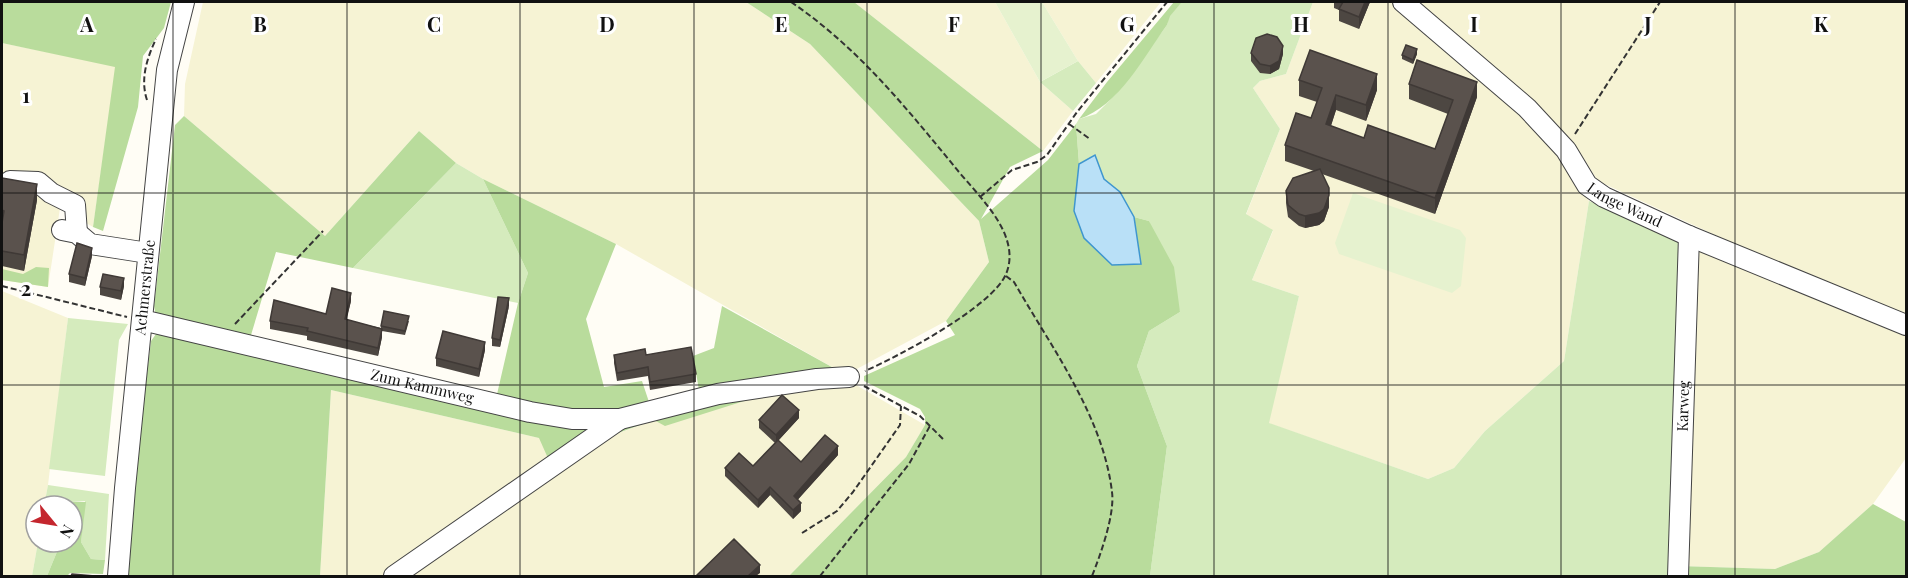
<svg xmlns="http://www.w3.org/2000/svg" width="1908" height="578" font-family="'Playfair Display',serif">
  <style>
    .farmland { fill: #f6f3d4 }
    .green { fill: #d5ebbd }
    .forest { fill: #b9dc9c }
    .pitch { fill: #e6f2cf }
    .water { fill: #b9e0f7; stroke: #3f96cf; stroke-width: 1.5 }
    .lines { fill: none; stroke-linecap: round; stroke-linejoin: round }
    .minor-casing { stroke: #444; stroke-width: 22 }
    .path { stroke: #333; stroke-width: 2; stroke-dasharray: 6 3; stroke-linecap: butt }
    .minor { stroke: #fff; stroke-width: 20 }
    .wall { fill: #4d4742 }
    .shaded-wall { fill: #3f3936 }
    .building { fill: #5a524d; stroke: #3f3936; stroke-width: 1.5 }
    .grid { fill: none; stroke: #111; stroke-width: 1.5; stroke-opacity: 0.55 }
    .labels { text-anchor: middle; stroke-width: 6; stroke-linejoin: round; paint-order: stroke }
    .street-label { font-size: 15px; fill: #111; stroke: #fff }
    .grid-label { font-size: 20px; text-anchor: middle; font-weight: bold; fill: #111; stroke: #fff; stroke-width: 6; stroke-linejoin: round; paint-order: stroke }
  </style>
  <rect width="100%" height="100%" fill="#fffdf5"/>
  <path class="farmland" d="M203,2H746L810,44L979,221L989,262L946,321L853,371H839L616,244L483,179L456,163L419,131L325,236L184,116L185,84Z
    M854,2H995L1040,82L1073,111L1043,151Z
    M1042,2H1161L1096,83L1078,61Z
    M1313,2H1398L1553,143L1589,201L1564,361L1485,431L1454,468L1428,479L1268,423L1299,296L1252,280L1273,231L1246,215L1280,129L1253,88L1260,81L1286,74Z
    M1416,2H1906V323L1598,181L1577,148L1535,107Z
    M2,43L116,66L93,227L60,208L48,287L2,280Z
    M1689,245L1906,327V458L1873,504L1819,552L1775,569L1678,566Z
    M2,291L68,318L48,485L44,506H36L38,542L32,576H2Z
    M837,383L856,385L925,425L906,457L789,576H320L331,390L539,438L574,449L655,420L769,393Z"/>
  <path class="green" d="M1182,2H1313L1286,74L1260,81L1253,88L1280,129L1246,214L1273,230L1252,280L1299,296L1269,423L1428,479L1454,468L1485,431L1564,361L1589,201L1678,238L1682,250L1672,576H1150L1167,446L1137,366L1149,331L1180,312L1149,221L1134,217L1120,192L1104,179L1095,155L1079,164L1076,124L1079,119L1096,114L1116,94L1167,25L1169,16Z
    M1078,61L1096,83L1073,111L1040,82Z
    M456,163L483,179L528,273L518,303L353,268Z
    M68,318L128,324L119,340L105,476L49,469Z
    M48,485L109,494L105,560L91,559L81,542L85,501H65L64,506H44Z
    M38,542H61L47,576H32Z"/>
  <path class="forest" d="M2,2H171L164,28L143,56L138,107L103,231L93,227L115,67L2,43Z
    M746,2H854L1043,151L1010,167L981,219L1048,160L1076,124L1079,164L1074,211L1141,264L1134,217L1149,221L1174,267L1180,312L1149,331L1137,366L1167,446L1150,576H789L906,457L925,425V417L920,409L864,381V376L955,335L946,321L989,262L979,221L810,44Z
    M1174,2H1182L1170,16L1167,25C1143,58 1119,106 1079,119L1107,82Z
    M184,116L325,236L419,131L456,163L353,268L276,252L248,345L495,403L518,303L528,273L483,179L616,244L586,319L604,387L642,381L655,420L702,407L693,356L714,348L722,306L839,371L665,426L654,420L574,449L551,465L539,438L331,390L320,576H126L134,480L151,341L156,334L243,345L156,316L154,306L175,125Z
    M36,267L49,268L48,287L2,280V269L23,274Z
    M64,501L86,502L81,542L91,559L105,560L103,574L70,573L67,576H47L61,542H72V506H64Z
    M1873,504L1906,522V576H1678V566L1775,569L1819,552Z"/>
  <path class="pitch" d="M995,2H1042L1078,61L1040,82Z
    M1353,193L1460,230L1466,238L1461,286L1452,293L1339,254L1335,243Z"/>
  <path class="water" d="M1095,155L1104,179L1120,192L1134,217L1141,264L1112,265L1084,238L1074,211L1079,164Z"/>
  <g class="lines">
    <g class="minor-casing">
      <g id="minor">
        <path id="s1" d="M1403,2L1527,108L1566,150L1587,185L1604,197L1689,236L1906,325"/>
        <path d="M10,181L38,182L51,193L75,205L77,233"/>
        <path d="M62,230L77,233L90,244L148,253"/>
        <path id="s2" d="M142,320L530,412L572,419H620L718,394L817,379L849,377"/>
        <path id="s3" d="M118,576L125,488L167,70L184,2"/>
        <path d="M394,576L620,419"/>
        <path id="s4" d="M1678,576L1689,236"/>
      </g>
    </g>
    <path class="path" d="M791,2C856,46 904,105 954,166C970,186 992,207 1003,230C1010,245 1012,260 1006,274C992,307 899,356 865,371
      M147,100C140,79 147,58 156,39
      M1069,124L1090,139
      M1575,134L1660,2
      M980,197L1012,170L1037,162L1047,155L1077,112L1167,2
      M1006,276L1014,282C1051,347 1103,416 1112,492C1115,515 1100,556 1092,576
      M2,286L127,317
      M235,324L323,231
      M864,386L920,416L945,441
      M802,533L837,511L853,492L900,425L901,406
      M820,576L909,464L931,424"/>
    <use href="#minor" class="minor"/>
  </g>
  <path class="wall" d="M1334,2H1370L1359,29L1339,21V10L1334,8Z
    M1251,53L1283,54L1279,69L1270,74L1260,73L1251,61Z
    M1417,54L1413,64L1402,59V55Z
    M1299,80L1377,90L1366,121L1336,110L1331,126L1364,138L1435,149L1448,114L1409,99V84L1477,97L1435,214L1322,174L1329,207L1324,221L1319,225L1305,228L1299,226L1288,217L1286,203V191L1314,171L1285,161V145L1311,118L1317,102L1299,96Z
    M2,178L37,200L24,271L2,266Z
    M92,256L85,286L69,282V274Z
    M124,286L121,300L100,295V287Z
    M351,301L346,320L381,328V326L409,321L405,335L382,331V337L378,356L307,340V336L270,329V321L326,314Z
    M509,306L500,347L492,346V338Z
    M485,350L479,377L436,366V358Z
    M614,355H646L696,374V382L650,390L648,376L617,381L614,363Z
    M799,418L778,441L801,462L838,455L798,499L801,511L793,519L770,495L758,508L725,476V468L753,466L775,443L759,428V420Z"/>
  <path class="shaded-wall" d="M1365,2H1370L1359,29V17Z
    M1283,46V54L1279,69L1270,74V66Z
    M1417,49V54L1413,64V60Z
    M1377,74V90L1366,121V105Z
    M1477,82V97L1435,214V198Z
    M1336,95V110L1326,140V124Z
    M37,184V200L24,271V255Z
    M1329,195V207L1324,221L1319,225L1305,228V216Z
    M92,248V256L85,286V278Z
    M124,278V286L121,300V291Z
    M351,293V301L345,327V319Z
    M509,298V306L500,347V340Z
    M382,329V337L378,356V348Z
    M485,342V350L479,377V369Z
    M799,410V418L776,443V435Z
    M838,446V455L794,504V496Z
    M770,487V495L758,508V500Z
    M801,503V511L793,519V510Z
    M760,565V573L756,576H748Z"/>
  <path class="building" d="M1343,2H1365L1359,17L1339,9Z
    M1267,34L1277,37L1283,46L1279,61L1270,66L1260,64L1251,53L1256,38Z
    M1406,45L1417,49L1413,60L1402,55Z
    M1310,50L1377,74L1366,105L1336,95L1326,124L1364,138L1368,125L1435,149L1453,100L1409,84L1417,60L1477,82L1435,198L1285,145L1296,113L1311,118L1322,88L1299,80Z
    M1320,169L1329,188V195L1324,209L1319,213L1305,216L1299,214L1288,205L1286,191L1293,178Z
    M2,178L37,184L24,255L2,251V223L4,211L2,210Z
    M77,243L92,248L85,278L69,274Z
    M103,274L124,278L121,291L100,287Z
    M332,288L351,293L345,319L382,329L378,348L307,331L308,328L270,321L274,300L326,314Z
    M498,297L509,298L500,340L492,338Z
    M384,311L409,316L405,331L381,326Z
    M443,331L485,342L479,369L436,358Z
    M691,347L696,374L650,382L648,367L617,373L614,355L645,349L646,355Z
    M782,395L799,410L776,435L759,420Z
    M825,435L838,446L794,496L801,503L793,510L770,487L758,500L725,468L739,453L753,466L778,440L801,462Z
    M734,539L760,565L748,576H696Z
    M72,574L95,576H71Z"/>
  <path class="grid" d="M173,2V576M347,2V576M520,2V576M694,2V576M867,2V576M1041,2V576M1214,2V576M1388,2V576M1561,2V576M1735,2V576M2,193H1906M2,385H1906"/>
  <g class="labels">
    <g class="street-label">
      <text dy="5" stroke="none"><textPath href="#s1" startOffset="304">Lange Wand</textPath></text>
      <text dy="5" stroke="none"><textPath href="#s3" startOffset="290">Achmerstraße</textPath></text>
      <text dy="5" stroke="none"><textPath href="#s2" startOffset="288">Zum Kammweg</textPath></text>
      <text dy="5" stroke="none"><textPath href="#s4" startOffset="170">Karweg</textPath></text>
    </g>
  </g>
  <g class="grid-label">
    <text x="87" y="32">A</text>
    <text x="260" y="32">B</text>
    <text x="434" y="32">C</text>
    <text x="607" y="32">D</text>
    <text x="781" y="32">E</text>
    <text x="954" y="32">F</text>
    <text x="1127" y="32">G</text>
    <text x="1301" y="32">H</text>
    <text x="1474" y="32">I</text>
    <text x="1648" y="32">J</text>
    <text x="1821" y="32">K</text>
    <text x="26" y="103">1</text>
    <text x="26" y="296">2</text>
  </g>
  <rect width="1908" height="578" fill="none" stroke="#111111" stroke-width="6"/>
  <g transform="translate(54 524) rotate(120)"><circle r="28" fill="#ffffff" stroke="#a0a0a0" stroke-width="1.5"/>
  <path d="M0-4.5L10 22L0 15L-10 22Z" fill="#c4262e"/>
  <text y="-9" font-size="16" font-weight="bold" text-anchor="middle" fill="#111111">N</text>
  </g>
</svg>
